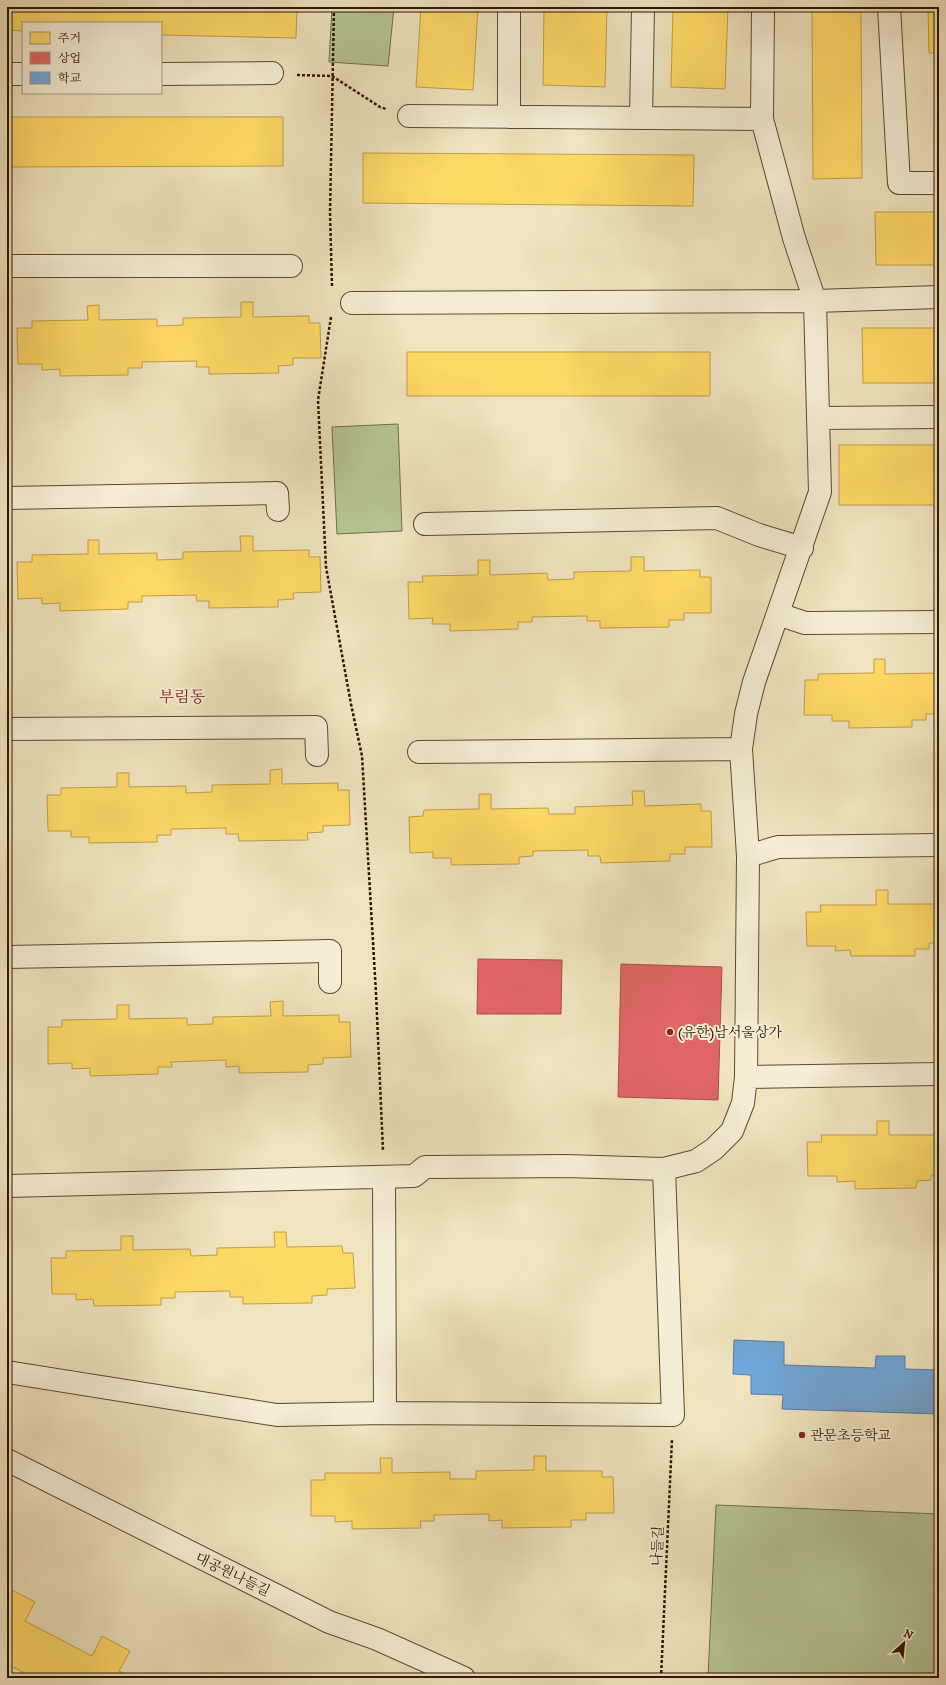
<svg xmlns="http://www.w3.org/2000/svg" width="946" height="1685" font-family="'IM FELL DW Pica','Noto Serif KR',serif">
  <style>
    .green { fill: #b6c594; stroke: #726d4a }
    .homes { fill: #ffd966; stroke: #c09e48 }
    .shops { fill: #e06666; stroke: #ab4e48 }
    .schools { fill: #6fa8dc; stroke: #5c7c9a }
    .lines { fill: none; stroke-linecap: round; stroke-linejoin: round }
    .minor-casing { stroke: #5e4930; stroke-width: 24 }
    .path { stroke: #2e1501; stroke-width: 2.5; stroke-dasharray: 3 2; stroke-linecap: butt }
    .minor { stroke: #f5edd5; stroke-width: 22 }
    .poi-dot { fill: #8f2418; stroke: #f5edd5; stroke-width: 1.5 }
    .labels { text-anchor: middle; stroke-width: 4; stroke-linejoin: round; paint-order: stroke }
    .poi-label { font-size: 14px; fill: #2e1501; stroke: #f5edd5; text-anchor: start }
    .street-label { font-size: 14px; fill: #2e1501; stroke: #f5edd5 }
    .quarter-label { font-size: 16px; fill: #7a1f14; stroke: #f5edd5 }
  </style>
  <rect width="100%" height="100%" fill="#efe4be"/>
  <filter id="stains"><feTurbulence type="fractalNoise" baseFrequency=".005" numOctaves="4"/><feColorMatrix values="0 0 0 0 .2 0 0 0 0 .09 0 0 0 0 .02 0 0 0 .5 -.17"/></filter>
  <radialGradient id="worn" r=".72"><stop offset=".6" stop-color="#630" stop-opacity="0"/><stop offset="1" stop-color="#630" stop-opacity=".3"/></radialGradient>
  <path class="green" d="M332,7H394L388,66L329,62Z
    M398,424L402,531L337,534L332,427Z
    M716,1505L939,1514V1678H708Z"/>
  <path class="homes" d="M7,7H297L296,38L161,35V23H23V31L7,30Z
    M421,7H478L473,90L416,87Z
    M544,7H607L605,87L543,85Z
    M673,7H728L725,89L671,87Z
    M812,7H861L862,178L813,179Z
    M928,8H939V53H929Z
    M7,117H283V166L7,167Z
    M363,153L694,155L693,206L363,203Z
    M875,212H939V265H876Z
    M241,302H253V317L309,316V323H320L321,358H293V365L278,366L279,373L209,374V367H196L197,361L142,362V368H128V375L60,376V369L42,370V364H18L17,328H32V321L88,320L87,306L99,305V320L157,319V326L183,325V318L241,317Z
    M862,328H939V383H863Z
    M407,352H710V396H407Z
    M839,445H939V505H839Z
    M240,536H253V551L309,550V557H320L321,592L293,593L294,599L278,600V607L209,608V601H197L196,595L142,596V602H128V609L60,611V603L42,604V598L18,599L17,562H32V555L88,554V540H99V554L157,553V560L183,559V552L241,551Z
    M631,557H644V571L700,570V577H711V613H684V620H669V627L600,628V621H587V616L532,617V622H518V629L450,631V624H432L433,618L409,619L408,582H423L422,576L478,575V560H490V575L547,573L548,580L574,579V572L631,571Z
    M874,659H885V674L939,673V714H926V720H912V727L849,728V721H832V715H804L805,680H818V674L874,673Z
    M282,769V784L338,783V790H349L350,825L323,826V832L307,833L308,840L239,841L238,834H226V828L171,829V835H157V842L89,843V837H71V831H48L47,795H61V788L117,787V773H129V787L186,786V793L212,792V785L270,784V770Z
    M632,791H644L645,806L701,804V811H711L712,847H685V854H670V861L601,863L600,856H588V850L533,851V856L519,857V864L451,865V858H433V852L410,853L409,817L423,816L424,810L479,809V794H491V809L548,808L549,814H575V807L633,805Z
    M876,890H888V904H939V943H929V949H915V956H851L850,950L835,951L836,946H807L806,912H821L820,905H876Z
    M283,1001V1016L339,1015V1022H350L351,1057L323,1058V1064L308,1065V1072L239,1073V1066L226,1067V1060L171,1062L172,1067H158V1074L90,1076V1068L72,1069V1063L48,1064V1027H62V1020L117,1019V1005H129V1019L187,1018V1025L213,1024V1017L271,1016L270,1002Z
    M877,1121H889V1135H939V1175H931V1180L917,1181L916,1188L855,1189V1181L837,1182V1176H808L807,1142H822L821,1135H877Z
    M274,1232H286L287,1247L342,1246L343,1253H353L355,1288L327,1289V1295L312,1296V1303L243,1304V1297H230V1291L175,1292V1298H161V1305L94,1306L93,1299L76,1300V1294H52L51,1258H66V1251L121,1250V1236H133V1250L190,1249L191,1256L217,1255V1248L275,1247Z
    M534,1456H546V1471H602V1477H613L614,1513H586V1520H571V1527L502,1528V1520L489,1521V1514L434,1515V1521H420L421,1528L352,1529V1521L335,1522V1516H311V1480H325V1473H381L380,1458H392V1473L450,1472V1479H476V1471L534,1470Z
    M10,1589L35,1602L25,1621L92,1656L102,1636L130,1651L119,1671L133,1678H34L7,1664V1593Z"/>
  <path class="shops" d="M478,959L562,960L561,1014H477Z
    M621,964L722,967L718,1100L618,1097Z"/>
  <path class="schools" d="M734,1340L784,1342V1365L875,1368L876,1356H905V1369L939,1370V1414L782,1409L783,1395L751,1394V1375L733,1374Z"/>
  <g class="lines">
    <g class="minor-casing">
      <path id="minor" d="M889,7L899,183H939
        M7,74H23
        M161,74L272,73
        M409,116L762,119
        M509,117V7
        M641,118L643,7
        M7,266H291
        M352,303L815,301L939,297
        M818,418L939,417
        M7,498L277,493L278,510
        M425,524L717,518L759,535L802,548
        M778,614L805,623L939,622
        M7,729L316,727L317,755
        M419,752L741,749
        M748,856L778,847L939,845
        M7,957L330,951V982
        M746,1077L939,1074
        M384,1177L385,1413
        M7,1186L414,1176L425,1167L566,1166L664,1169L696,1161L714,1149L732,1131L743,1103L746,1077L748,856L741,749L746,714L754,682L820,492L815,301L794,238L762,119L763,7
        M7,1372L277,1415L385,1413L673,1415L664,1169
        M7,1460L329,1622L377,1639L464,1678"/>
    </g>
    <path class="path" d="M297,75L332,76L380,107L386,109
      M332,286L330,213L334,7
      M331,317L318,400L326,567L351,704L362,756L376,993L383,1151
      M661,1678L672,1439"/>
    <use href="#minor" class="minor"/>
  </g>
  <g class="poi-dot">
    <circle cx="670" cy="1032" r="4"/>
    <circle cx="802" cy="1435" r="4"/>
  </g>
  <g class="labels">
    <g class="poi-label">
      <text x="678" y="1037">(유한)남서울상가</text>
      <text x="810" y="1440">관문초등학교</text>
    </g>
    <g class="street-label">
      <text transform="translate(657 1546) rotate(-87)" y="5">나들길</text>
      <text transform="translate(233 1574) rotate(26)" y="5">대공원나들길</text>
    </g>
    <g class="quarter-label">
      <text x="182" y="702">부림동</text>
    </g>
  </g>
  <rect width="946" height="1685" fill="none" stroke="#efe4be" stroke-width="24"/>
  <rect x="8" y="8" width="930" height="1669" fill="none" stroke="#2e1501" stroke-width="2"/>
  <rect x="12" y="12" width="922" height="1661" fill="none" stroke="#2e1501"/>
  <rect x="22" y="22" width="140" height="72" fill="#f5edd5" stroke="#a59780"/>
  <rect x="30" y="32" width="20" height="12" fill="#ffd966" stroke="#a59780"/>
  <text x="58" y="42" font-size="12" fill="#2e1501">주거</text>
  <rect x="30" y="52" width="20" height="12" fill="#e06666" stroke="#a59780"/>
  <text x="58" y="62" font-size="12" fill="#2e1501">상업</text>
  <rect x="30" y="72" width="20" height="12" fill="#6fa8dc" stroke="#a59780"/>
  <text x="58" y="82" font-size="12" fill="#2e1501">학교</text>
  <g transform="translate(904 1643) rotate(27)" stroke="#f5edd5" stroke-width="3" paint-order="stroke">
  <path d="M0-3L7 15L0 10L-7 15Z" fill="#2e1501"/>
  <text y="-6" font-size="11" font-weight="bold" text-anchor="middle" fill="#2e1501">N</text>
  </g>
  <rect width="100%" height="100%" filter="url(#stains)"/>
  <rect width="100%" height="100%" fill="url(#worn)"/>
</svg>
